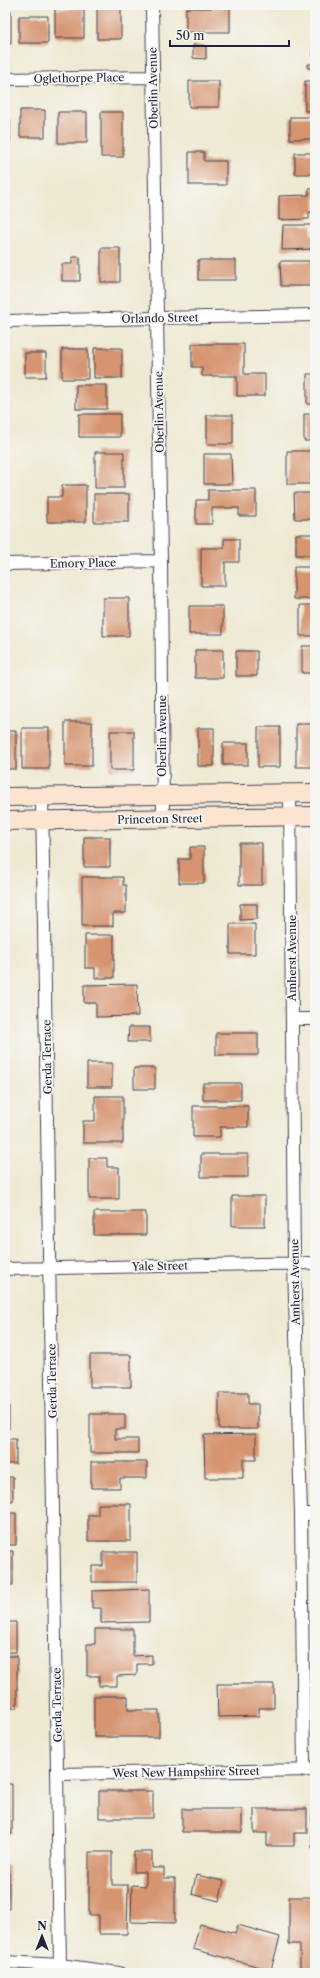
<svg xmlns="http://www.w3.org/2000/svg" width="320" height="1978" font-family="'Libre Caslon Text',serif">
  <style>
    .building { fill: #d69471 }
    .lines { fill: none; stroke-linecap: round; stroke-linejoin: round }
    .minor-casing { stroke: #414052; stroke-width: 14 }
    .secondary-casing { stroke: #414052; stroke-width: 20 }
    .minor { stroke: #fff; stroke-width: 12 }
    .secondary { stroke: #fce5d0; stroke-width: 18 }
    .labels { text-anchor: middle; stroke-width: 4; stroke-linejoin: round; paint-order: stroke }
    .street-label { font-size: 11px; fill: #22223b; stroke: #f6f6f2 }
  </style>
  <rect width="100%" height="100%" fill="#f6f6f2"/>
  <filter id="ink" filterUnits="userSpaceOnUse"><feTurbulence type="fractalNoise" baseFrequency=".025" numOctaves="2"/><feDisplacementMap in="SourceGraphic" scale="8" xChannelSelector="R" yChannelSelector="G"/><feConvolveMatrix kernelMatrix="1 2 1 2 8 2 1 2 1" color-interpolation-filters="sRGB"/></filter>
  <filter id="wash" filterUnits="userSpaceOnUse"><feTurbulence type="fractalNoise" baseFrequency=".012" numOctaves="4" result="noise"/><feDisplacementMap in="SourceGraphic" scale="16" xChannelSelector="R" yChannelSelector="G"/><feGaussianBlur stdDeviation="0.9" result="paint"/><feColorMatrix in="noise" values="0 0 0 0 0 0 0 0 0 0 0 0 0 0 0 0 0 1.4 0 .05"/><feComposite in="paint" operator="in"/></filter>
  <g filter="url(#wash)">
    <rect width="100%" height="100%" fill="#eee9d2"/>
    <g id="blocks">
      <path class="building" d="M97,5H121V39H97Z
        M186,8H230V32H186Z
        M55,9H84V38H55Z
        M5,11H11V44H5Z
        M19,16H48V43H19Z
        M312,18H315V37H312Z
        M313,44H315V68H308V64H313Z
        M193,45L206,46V59L193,58Z
        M189,81H219V107H189Z
        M305,81H315V111H305Z
        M20,110H45V137H20Z
        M58,112H87V143H58Z
        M101,112H123V157H101Z
        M290,117H315V139H290Z
        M5,119H10V142H5Z
        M189,152H204V161H226V185H189Z
        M295,153H315V174H295Z
        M309,189H315V212H309V219L279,220V196L309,195Z
        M283,225H312V234H315V257H313V249L282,250Z
        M101,248H120V282H101Z
        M72,257H80V281H62V264H72Z
        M198,260H236V280H198Z
        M280,261H315V286H281Z
        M192,344H244V374H265V396H237V376H202V367H192Z
        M94,348H122V378H94Z
        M62,349H88V379H62Z
        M25,353H46V377H25Z
        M307,374H315V404H307Z
        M76,385H107V409H76Z
        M5,404H9V429H5Z
        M79,414H120V437H79Z
        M304,414H315V441H304Z
        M207,415H233V444H207Z
        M287,451H315V472H311V484H287Z
        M95,452H124V488H95Z
        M204,454H231L232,484H204Z
        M62,485H86V522H47V497H62Z
        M208,490H256V516H239V508H212V524H196V500H208Z
        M294,493H310V499H315V519H295Z
        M94,494H129V522H94Z
        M296,534H315V555H296Z
        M224,539H239V562H225V586H201V548H224Z
        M294,567H315V599H294Z
        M103,598H129V636H103Z
        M300,605H315V636H300Z
        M189,606H223V634H189Z
        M302,646H315V673H302Z
        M195,650H223V678H195Z
        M236,651H257V676H236Z
        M65,722H92V766H65Z
        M296,724H315V767H296Z
        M258,727H280V767H258Z
        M22,728H49V769H22Z
        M198,728H214V766H198Z
        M5,731H16V769H5Z
        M110,731H134V770H110Z
        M223,743H248V765H223Z
        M84,837H110V867H84Z
        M239,843H262V885H239Z
        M190,847H204V883H179V859H190Z
        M82,877H123V885H126V913H113V926H82Z
        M240,904H257V919L240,920Z
        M230,924H255V954H230Z
        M85,935H114V978H95V968H85Z
        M137,984L138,1016L96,1017V1003H84V985Z
        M129,1027H150V1042H128Z
        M216,1033H258V1055H216Z
        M87,1063H112V1087H87Z
        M134,1068H155V1089H134Z
        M203,1083H241V1100H203Z
        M95,1096H123V1143H83V1121H95Z
        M193,1106H248V1127H220V1137H193Z
        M201,1154H248V1177H201Z
        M89,1158H107V1167H119V1199H89Z
        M232,1196H265V1226H232Z
        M94,1212H146V1235H94Z
        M90,1355H131V1387H90Z
        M5,1372H8V1396H5Z
        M219,1393H248V1404H258V1429H219Z
        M5,1404H9V1429H5Z
        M90,1414H125V1429H115V1439H138V1453H90Z
        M256,1434V1460H243V1478H205L204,1435Z
        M5,1439H16V1464H5Z
        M91,1462H147V1478H120V1488H91Z
        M5,1477H13V1501H5Z
        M98,1504H131V1541H88V1515H98Z
        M5,1513H16V1545H5Z
        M5,1551H13V1585H5Z
        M103,1552H137V1582H92V1566H103Z
        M149,1589V1622L101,1623V1608H92V1591Z
        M5,1622H16V1652H5Z
        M95,1629H133V1656L152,1655V1664H137V1675L117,1676V1686H99V1676H87V1644H95Z
        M5,1656H17V1708H5Z
        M217,1684H274V1708H259V1716L218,1717Z
        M94,1696H128V1710H159V1737H94Z
        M5,1784H12V1834H5Z
        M99,1791H153V1818H99Z
        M182,1809H242V1832H182Z
        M254,1809H307V1833H294V1846H267V1833H254Z
        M312,1815H315V1848H312Z
        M89,1852H112V1885H128L127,1934H99V1915H89Z
        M134,1852H152V1868H164V1878H175V1923L131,1922L132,1885L146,1886V1872H134Z
        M5,1865H9V1909H5Z
        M196,1875L224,1881L219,1901L192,1894Z
        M289,1897H313L315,1973H300V1944H289Z
        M200,1924L235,1933L238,1925L280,1937L271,1970L193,1949Z"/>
    </g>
  </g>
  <g filter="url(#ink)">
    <use href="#blocks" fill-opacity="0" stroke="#414052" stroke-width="1"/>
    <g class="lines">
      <g class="minor-casing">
        <path id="minor" d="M152,5L161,561L163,819
          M5,79L152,77
          M5,321L315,315
          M5,564L161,561
          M290,793L294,1263L301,1514L304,1771
          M42,797L60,1965
          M293,1019H315
          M5,1269L315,1263
          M301,1514H315
          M58,1774L315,1770
          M5,1962L60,1965L119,1973"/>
      </g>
      <g class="secondary-casing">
        <path id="secondary" d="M5,797L315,793
          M5,821L315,816"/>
      </g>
      <use href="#minor" class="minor"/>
      <use href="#secondary" class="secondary"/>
    </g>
  </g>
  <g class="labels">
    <g class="street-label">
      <text transform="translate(79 78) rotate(-1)" y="4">Oglethorpe Place</text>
      <text transform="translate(153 88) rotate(-91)" y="4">Oberlin Avenue</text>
      <text transform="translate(160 318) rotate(-1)" y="4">Orlando Street</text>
      <text transform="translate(159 412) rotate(-91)" y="4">Oberlin Avenue</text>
      <text transform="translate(83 563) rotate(-1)" y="4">Emory Place</text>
      <text transform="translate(162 736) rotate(-90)" y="4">Oberlin Avenue</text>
      <text transform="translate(160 819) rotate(-1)" y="4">Princeton Street</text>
      <text transform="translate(292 958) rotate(-90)" y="4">Amherst Avenue</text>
      <text transform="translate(47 1057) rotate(-91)" y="4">Gerda Terrace</text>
      <text transform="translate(160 1266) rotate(-1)" y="4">Yale Street</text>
      <text transform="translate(295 1282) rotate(-91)" y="4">Amherst Avenue</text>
      <text transform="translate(52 1381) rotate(-91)" y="4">Gerda Terrace</text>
      <text transform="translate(57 1705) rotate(-91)" y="4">Gerda Terrace</text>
      <text transform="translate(186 1772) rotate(-1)" y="4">West New Hampshire Street</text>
    </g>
  </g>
  <rect width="320" height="1978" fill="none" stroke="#f6f6f2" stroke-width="20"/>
  <g transform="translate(42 1936)" stroke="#f6f6f2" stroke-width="3" paint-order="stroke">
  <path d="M0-3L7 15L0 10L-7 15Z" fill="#22223b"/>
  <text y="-6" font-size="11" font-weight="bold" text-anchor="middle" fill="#22223b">N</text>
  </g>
  <path d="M170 40v6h119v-6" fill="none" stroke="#22223b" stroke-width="2"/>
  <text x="176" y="40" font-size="12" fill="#22223b" stroke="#f6f6f2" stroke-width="3" paint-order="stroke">50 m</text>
</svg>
